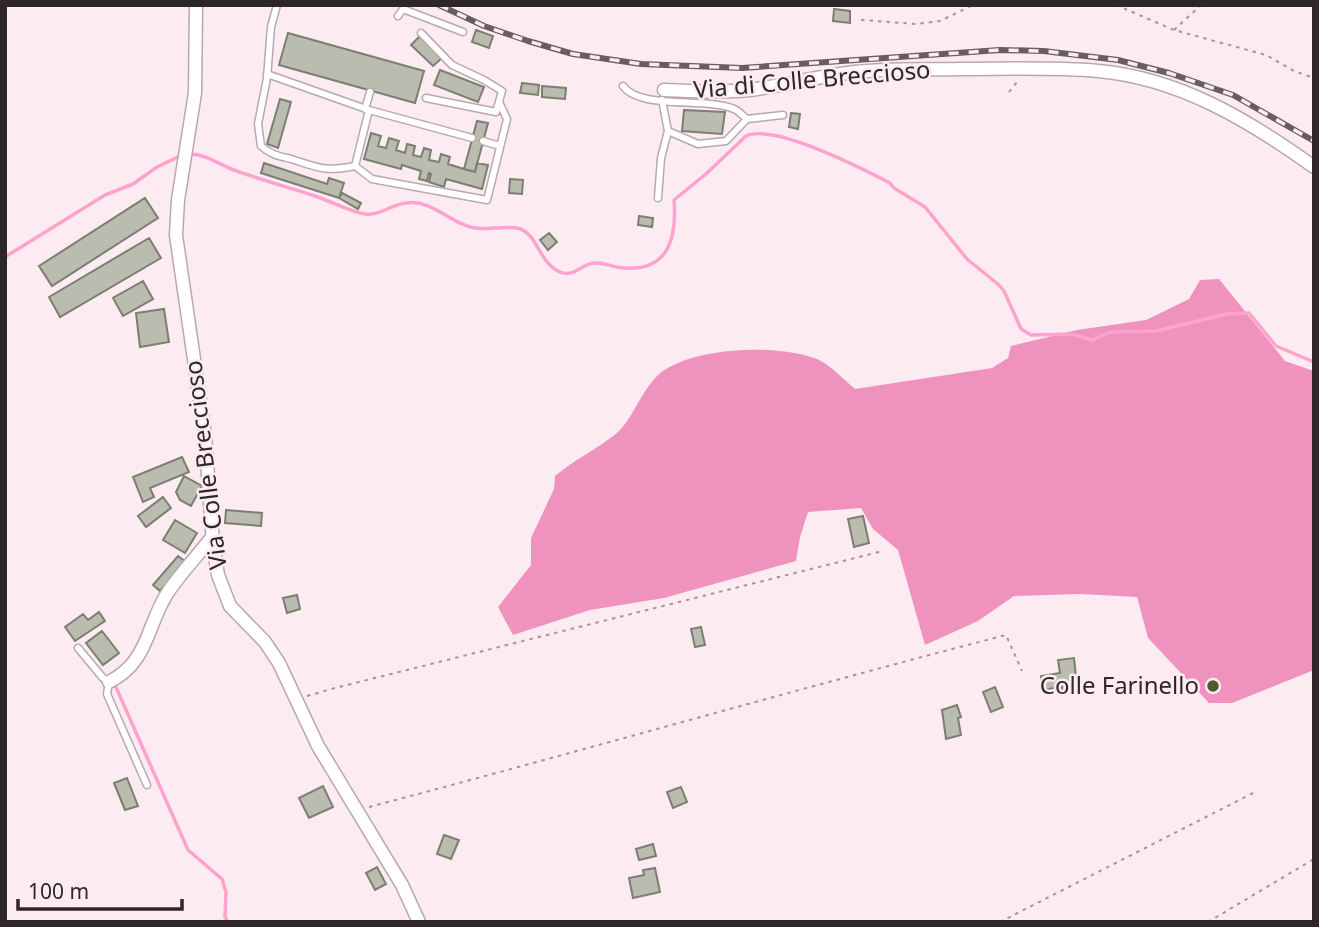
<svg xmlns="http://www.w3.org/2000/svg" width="1319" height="927" font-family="'Noto Sans',sans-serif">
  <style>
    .forest { fill: #ef93be }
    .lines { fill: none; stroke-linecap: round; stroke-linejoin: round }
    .stream { stroke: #ffa2cd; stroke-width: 3.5 }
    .building { fill: #b9bcae; stroke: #7b7e71; stroke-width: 2 }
    .lane-casing { stroke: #b8a8af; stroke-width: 9 }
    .street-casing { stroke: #b8a8af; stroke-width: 15 }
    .path { stroke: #a2969b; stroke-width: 2; stroke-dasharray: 3.5 5; stroke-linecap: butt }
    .lane { stroke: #fff; stroke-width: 6 }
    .street { stroke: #fff; stroke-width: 12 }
    .rail-casing { stroke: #675e62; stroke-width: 6 }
    .rail { stroke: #fcecf2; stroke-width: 3.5; stroke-dasharray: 10; stroke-linecap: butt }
    .poi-dot { fill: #525b2b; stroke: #fcecf2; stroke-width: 2.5 }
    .labels { text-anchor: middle; stroke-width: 5; stroke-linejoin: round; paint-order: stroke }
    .street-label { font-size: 24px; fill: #2d272a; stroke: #fcecf2 }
    .poi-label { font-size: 24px; fill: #2d272a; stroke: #fcecf2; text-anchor: end }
  </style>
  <rect width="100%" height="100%" fill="#fcecf2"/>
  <path class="forest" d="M1219,279L1285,361L1314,371V670L1232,703H1209L1148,638L1137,597L1080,594L1014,596L978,621L925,645L898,550L873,529L861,508L808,512L800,537L796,561L664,598L590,610L513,635L498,607L531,565V538L554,489L555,476C574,460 597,449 617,433C635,417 643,383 666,369C702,347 777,344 817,359C831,365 844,380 855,389L992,368L1008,358L1011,346L1077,330L1146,320L1189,299L1200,280Z"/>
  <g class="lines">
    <path class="stream" d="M190,154C206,154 220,165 234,170C261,180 288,187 315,196C330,201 351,212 365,214C380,216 392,204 406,203C433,199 452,225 475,228C489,230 503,226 517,228C538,232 538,263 560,272C574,278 581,264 594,263C604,262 614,268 625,268C669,271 677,237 674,200L706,174L746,136C774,123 863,169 890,183L894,188L925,207L967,259L999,285L1004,291L1021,329L1031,335L1072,334L1092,340L1110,332L1156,331L1227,314L1249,313L1276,346L1314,362
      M5,257L105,195L133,184L157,167L182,155
      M115,685L188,850L222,879L226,892L225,917L228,922"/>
  </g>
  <path class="building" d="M834,9L850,11V23L833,21Z
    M476,30L493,36L489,48L472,42Z
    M288,33L424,71L415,103L279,65Z
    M420,36L442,58L433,66L411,45Z
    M440,70L484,87L478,102L434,85Z
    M522,83L539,85L538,95L520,93Z
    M542,86L566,88L565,99L542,97Z
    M280,99L291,102L278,148L267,144Z
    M684,110L725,112L722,134L682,131Z
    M791,113L800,114L798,129L789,127Z
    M477,121L488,123L475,172L464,169Z
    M371,133L381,136L378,146L386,148L389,138L399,141L396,150L405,153L407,144L415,146L413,155L421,157L424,148L431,150L429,160L439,162L441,154L450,157L448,164L464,169L475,172L477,163L488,165L482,189L446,179L444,187L429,182L431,174L429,173L427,181L419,179L421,171L402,165L401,169L364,159Z
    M264,163L327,184L329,178L344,183L339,198L261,173Z
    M510,179L523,180L522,194L509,193Z
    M342,193L361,203L358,209L339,198Z
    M145,198L158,218L52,286L39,266Z
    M639,216L653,218L652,227L638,225Z
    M549,233L557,242L548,250L540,240Z
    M149,238L161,258L60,317L49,297Z
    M143,281L153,299L123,316L113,298Z
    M164,309L169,342L140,347L136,313Z
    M182,457L189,472L150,488L154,497L143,502L133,477Z
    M184,476L202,486L191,506L180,500L176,492Z
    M163,497L171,508L146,527L138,516Z
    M226,510L262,513L261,526L225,523Z
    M863,516L869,543L854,547L848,519Z
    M175,520L197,533L185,553L163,540Z
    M178,556L186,562L160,591L153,585Z
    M297,595L300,609L287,613L283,598Z
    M99,612L105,621L75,641L65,627L83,614L88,620Z
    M701,627L705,645L695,647L691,629Z
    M102,631L119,653L103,665L86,643Z
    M1074,658L1076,677H1072L1073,690L1062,692V687L1043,690L1041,676L1060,673L1058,660Z
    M995,687L1003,707L991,712L983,692Z
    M957,705L961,717L958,718L961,735L946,739L942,710Z
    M127,778L138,806L125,810L114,783Z
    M323,786L333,807L309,818L299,798Z
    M681,787L687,802L673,808L667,792Z
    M444,835L459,840L451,859L437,854Z
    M653,844L656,856L639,860L636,849Z
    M377,867L386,884L375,890L366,873Z
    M655,868L660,892L633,898L629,878L644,875L643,870Z"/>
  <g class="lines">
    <g class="lane-casing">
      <path id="lane" d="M277,5L271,27L267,78L258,124L261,146C271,155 279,156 291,159C320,168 324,172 355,166L372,179L487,200L507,119L499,102
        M398,16L403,9L463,32
        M421,33L452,65L484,80L502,91L496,112L426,98
        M267,74L369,110L355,166
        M623,86C640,110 706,97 734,109C739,111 743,116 747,119L726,141L698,144L668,131
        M365,109L370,92
        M369,110L472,138
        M747,119L783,115
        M483,141L500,146
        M658,198L661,158L668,131L662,100
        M78,648L103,678L109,682L107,694L147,785"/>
    </g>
    <g class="street-casing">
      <path id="street" d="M196,5L195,93L178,200L176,235L205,435L213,543L218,575L230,606L265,642L279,663L318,746L402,885L419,922
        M664,90C692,91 721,93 749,90C782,86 815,77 848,73C886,68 922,70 960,69C1006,69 1052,67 1098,71C1179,78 1250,121 1314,167
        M109,682C149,662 146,626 168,592C181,573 198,555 213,536"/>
    </g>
    <path class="path" d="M1116,5L1174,30L1266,55L1294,71L1314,78
      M861,20L916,24L940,21L973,5
      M1174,30L1201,5
      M1009,92L1017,82
      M307,696L335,688L883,551
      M369,807C582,751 793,690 1006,635L1022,671
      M1000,922L1253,793
      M1208,922L1314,859"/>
    <use href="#lane" class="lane"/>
    <use href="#street" class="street"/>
    <g class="rail-casing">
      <path id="rail" d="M439,5L484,26L528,41L573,54L641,64L742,68L1000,50L1044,51L1118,60L1169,73L1233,95L1314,141"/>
    </g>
    <use href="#rail" class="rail"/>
  </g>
  <circle class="poi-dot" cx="1213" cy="686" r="7"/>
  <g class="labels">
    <g class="street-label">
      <text transform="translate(812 80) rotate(-5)" y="8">Via di Colle Breccioso</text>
      <text transform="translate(206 465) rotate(-97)" y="8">Via Colle Breccioso</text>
    </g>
    <g class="poi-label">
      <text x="1199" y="694">Colle Farinello</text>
    </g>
  </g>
  <rect width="1319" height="927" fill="none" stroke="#2d272a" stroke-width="14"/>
  <path d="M18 899v10h164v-10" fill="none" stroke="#2d272a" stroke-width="3.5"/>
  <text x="28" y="899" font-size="21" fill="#2d272a" stroke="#fcecf2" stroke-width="5" paint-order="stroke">100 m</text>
</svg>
